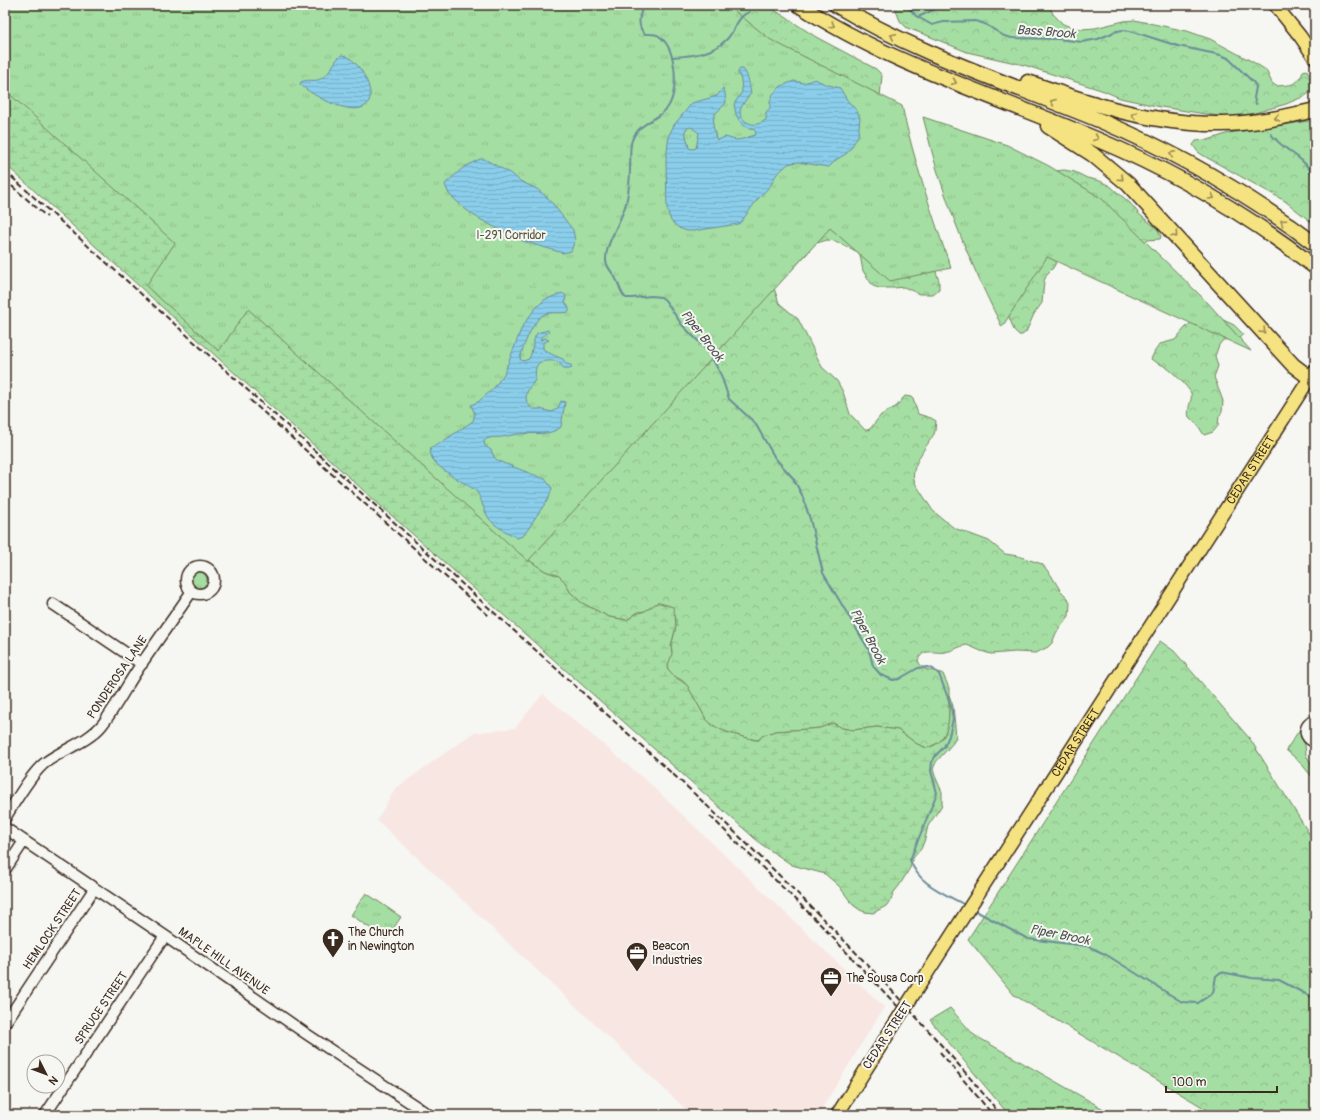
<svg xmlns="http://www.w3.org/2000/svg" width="1320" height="1120" font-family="Pangolin,sans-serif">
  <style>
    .built { fill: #f8e6e2 }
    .grass { fill: #a5dea2; stroke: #708460 }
    .forest { fill: url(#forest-crowns); stroke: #708460 }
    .wetland { fill: url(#wetland-marsh); stroke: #708460 }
    .park { fill: url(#park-tufts); stroke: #708460 }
    .water { fill: url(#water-rules); stroke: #6a8c99; fill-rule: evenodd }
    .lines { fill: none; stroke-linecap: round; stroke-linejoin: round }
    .stream { stroke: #6a8c99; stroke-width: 2 }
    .minor-casing { stroke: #3b2a1e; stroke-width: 13 }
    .major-casing { stroke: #3b2a1e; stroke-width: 15 }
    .highway-casing { stroke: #3b2a1e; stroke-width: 17 }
    .minor { stroke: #f6f6f2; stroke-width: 10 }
    .major { stroke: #f5e382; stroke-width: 12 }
    .highway { stroke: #f5e382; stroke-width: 14 }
    .rail { stroke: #3b2a1e; stroke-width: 2; stroke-dasharray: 6 3; stroke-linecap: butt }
    .major-bridge-casing { stroke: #3b2a1e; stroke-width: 15; stroke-linecap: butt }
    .major-bridge { stroke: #f5e382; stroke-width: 12 }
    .oneway { stroke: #988650 }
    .labels { text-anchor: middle; stroke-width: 4; stroke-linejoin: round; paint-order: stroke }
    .park-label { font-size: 12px; fill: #56573f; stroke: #f6f6f2 }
    .street-label { font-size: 12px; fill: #3b2a1e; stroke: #f6f6f2 }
    .poi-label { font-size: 12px; fill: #3b2a1e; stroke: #f6f6f2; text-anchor: start }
    .water-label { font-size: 13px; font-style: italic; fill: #4f5351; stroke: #f6f6f2 }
  </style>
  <defs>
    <pattern id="forest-crowns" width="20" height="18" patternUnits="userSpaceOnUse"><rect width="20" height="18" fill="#a5dea2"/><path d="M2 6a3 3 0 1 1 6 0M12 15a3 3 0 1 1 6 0" fill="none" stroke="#8fbf8b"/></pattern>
    <pattern id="wetland-marsh" width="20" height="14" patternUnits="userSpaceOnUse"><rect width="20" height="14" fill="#a5dea2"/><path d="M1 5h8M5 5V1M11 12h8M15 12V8" fill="none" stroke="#8fbf8b"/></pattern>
    <pattern id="park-tufts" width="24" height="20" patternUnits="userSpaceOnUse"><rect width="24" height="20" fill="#a5dea2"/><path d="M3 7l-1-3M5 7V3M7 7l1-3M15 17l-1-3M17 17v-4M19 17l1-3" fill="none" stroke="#8fbf8b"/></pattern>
    <pattern id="water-rules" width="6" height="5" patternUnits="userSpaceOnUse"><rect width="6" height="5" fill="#8aceeb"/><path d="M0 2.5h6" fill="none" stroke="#78b1c9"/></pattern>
  </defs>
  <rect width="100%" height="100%" fill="#f6f6f2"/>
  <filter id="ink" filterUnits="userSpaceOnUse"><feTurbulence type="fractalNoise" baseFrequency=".025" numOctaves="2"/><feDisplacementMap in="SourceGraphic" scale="8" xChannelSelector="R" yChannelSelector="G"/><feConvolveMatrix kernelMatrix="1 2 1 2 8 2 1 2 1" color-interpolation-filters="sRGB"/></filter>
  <g filter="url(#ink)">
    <path class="built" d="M543,694L650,784L884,1007L818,1115H692L377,820L395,789L473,733L515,728Z"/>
    <path class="grass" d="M1302,726V737L1305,745L1306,755L1315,770V776L1313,778L1299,761L1286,750Z"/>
    <path class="forest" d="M73,5H767L816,37L876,69L882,75L880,97L939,281V289L933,294H919L904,287L894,288H879L873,286L863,271L860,255L858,252L835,241L827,240L817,243L813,245L806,255L774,288L779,303L798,319L822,367L837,381L843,392L850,414L865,430H867L870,429L881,415L897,406L903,398L905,396L911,397L913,399L918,414L931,418L936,421C935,425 936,430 934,434C927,446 908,468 915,483L933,511L954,528L989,541L1005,554L1018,556L1042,564L1051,575L1060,590L1068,598L1070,603L1069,616L1056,633L1052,643L1048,647L1036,653L1015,652L991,654L981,651L967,645C959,646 953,651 945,652C935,654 924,647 918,660C922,673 934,669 943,674L949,688V726L940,742L927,748L917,744L898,730L877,727L853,730L842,728L833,723L820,728L809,729L775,731L760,738L759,740H756C740,736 717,732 706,719L688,687L683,681L671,674L667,667L672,651L671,646L675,631L676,620L675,615L670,606L657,603L645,611L638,612L627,620L609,617L582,603L570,592L565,582L559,576L545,571L527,559Z
      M894,5H1049L1053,14L1063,24L1073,28L1082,29L1095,28L1124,21L1134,20L1187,31L1210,39L1253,62L1266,70L1272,83L1276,86C1290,85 1299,86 1303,71L1307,70L1309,74L1312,91L1305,96L1286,104L1251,114L1229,117L1218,116L1161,107L1120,98L1104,91L1024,65L967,52L926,35L907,28L900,21Z
      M1315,120V225L1285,201L1204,156L1198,152L1193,145L1196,141L1208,140L1229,133Z
      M1064,170L1075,172L1087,178L1100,181L1110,186L1130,203L1140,215L1158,229L1161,237L1160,239L1147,240L1144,243L1221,319L1234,325L1243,334C1239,341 1230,339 1223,340L1219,345L1215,356L1218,366L1214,377L1223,401L1222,412L1219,416L1218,426L1213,432L1204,435L1197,424L1189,417C1186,408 1193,401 1191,393C1189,388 1172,371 1167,368C1162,364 1157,364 1151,359L1155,351L1160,344L1175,340L1185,328L1193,321L1059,257L1053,268L1047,274L1044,281L1042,303L1034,314L1026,332L1022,335H1019L1014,330L1006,309L1055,171Z
      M1160,641L1174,651L1250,739L1315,843V1115H1216L1014,995L968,939Z
      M950,1008L974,1035L1114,1115H1009L930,1020Z"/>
    <path class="wetland" d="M5,15L527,559L545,571L559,576L565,582L570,592L582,603L609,617L627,620L636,614L645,611L657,603H660L673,607L675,615L676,626L671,646L672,654L667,668L675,677L687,685L706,719C717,732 740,736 756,740H759L762,736L775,731L809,729L820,728L833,723L842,728L853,730L877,727L898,730L917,744L927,748C952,742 949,715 949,695L953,706L956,737L953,743L936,762L933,769L935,776L942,792V805L928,826L925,839L921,849L913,858L910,868L899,886L894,892L891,900L886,906L873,913L865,912L860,910L853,905L839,886L825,874L792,865L761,844L363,490L5,164Z"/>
    <path class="park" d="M5,5H727L771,40L902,106C914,161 932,215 951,268L890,281L830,228L529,560V562L248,309L219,351L146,286L175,243L5,90Z
      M923,117L1007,145L1049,166L1101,198L1208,303L1251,351L1047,257L1002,327C979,281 958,234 942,185C934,163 929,139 923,117Z
      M191 580a8 8 0 1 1 16 0a8 8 0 1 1-16 0Z
      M366,893L401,917L386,939L351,915Z"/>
    <path class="water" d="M341,55C356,55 375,88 369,101C360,122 310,95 300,84L301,82C308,78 315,83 322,78C331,73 333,62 341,55Z
      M740,69H743C749,76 749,84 751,93C748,97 740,107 740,112C740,120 751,126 757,124C760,124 763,121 766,120V112L770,108V102L773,94L781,86L794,81L804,83L815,79L825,84L840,88L847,100L857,111L860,118L858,136L851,148L846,154L837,159L829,167L797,162L788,164L776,175L770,186L757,200L741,222L738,224L693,231H687L679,228L671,221L667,209L666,160L669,135L674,125L692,103L717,96L723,88L725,93L726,103L714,115L713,125L716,139L718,140L725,137L736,140L743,139L755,135L756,133L754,129L746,127L740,122L736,114L734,104L742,92L741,80L738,72ZM691,127L699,133L696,148L692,149L689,148L685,131L687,128Z
      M480,159H484L512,174L520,181L537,189L549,199L573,230L575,240L571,251L563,253L516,239L478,218L465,209L449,194L445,185L446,183L464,167Z
      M562,293L566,296L565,302L569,308V312C561,314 551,311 543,315C534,319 522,348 520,359L523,361L529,359C533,351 532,341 537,333L548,330L549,332L542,336L540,340H541L545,338L549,340L543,343V349L553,355L563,359L566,364L571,365L572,368C563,372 563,366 558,362C553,360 545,361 540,362C534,367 536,372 535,379C535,382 531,385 530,387C524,395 525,404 533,409H540L552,412L558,408L561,401L565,402L561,427C549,437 532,432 518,434C512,435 507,436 502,437C495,438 489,436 484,441L485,446L491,450L494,457L498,461L545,479L552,488L549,498L535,518L529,528L523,536L517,538C508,532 494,527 488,517C483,509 482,499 476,491C464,481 424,465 431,447L439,444L473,421L475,414L471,405L478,402L493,389L504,374L522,327L534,310L544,300Z"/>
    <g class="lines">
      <path class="stream" d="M643,5C640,15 636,26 645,34C649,34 655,33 659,36C677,49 679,90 668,107C659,120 640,121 632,140C629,148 631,158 630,167C630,179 629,191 626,203C622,221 605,243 606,261C607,268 613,273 616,279C620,286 620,293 626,298H632L651,296L661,297L665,300L682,325L702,345L711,356L721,375L729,399L755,423L775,458L793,478L802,495L810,519L823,573L869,650L873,666L881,675L893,680L899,679L918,668L928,667L933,669L939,674L951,706L953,719L949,736L944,747L936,755L932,762L931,771L937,793L910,860C919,885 944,893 965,905
        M907,5L916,16L932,25L943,22L976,21L985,24L1004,36L1012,38L1058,39L1082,42L1098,39L1117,31L1124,30L1134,32L1178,46L1221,55L1228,58L1254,83L1256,87L1254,98L1256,104
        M918,17L944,5
        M672,57C691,56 712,54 726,40C735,32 737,15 750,12
        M1271,134C1284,152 1304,155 1315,178
        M974,910L1028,939L1087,946L1105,954L1182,1002L1198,1003L1213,993L1216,976L1221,972L1252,978L1279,980L1315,999"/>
      <g class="minor-casing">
        <path id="minor" d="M186 580a14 14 0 1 1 28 0a14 14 0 1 1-28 0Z
          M53,604L142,664
          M1315,720C1303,724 1302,738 1315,742
          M5,818C15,802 32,772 46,762C64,749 88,742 102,725C116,707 127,685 140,666C157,641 175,616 192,591
          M5,828L165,936L305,1033L429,1115
          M5,870L24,841
          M5,1023L94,889
          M45,1115L165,936"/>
      </g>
      <g class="major-casing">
        <g id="major">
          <path d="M1275,5L1300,36L1315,58"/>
          <path id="s1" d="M917,989L1315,370"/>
          <path d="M837,1115L892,1028"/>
        </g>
      </g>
      <g class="highway-casing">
        <path id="highway" d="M799,5C891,65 996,96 1096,139C1175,172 1248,215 1315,267
          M836,5C919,55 1012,84 1101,121C1177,153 1250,195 1315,244
          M1028,82C1091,104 1155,125 1221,124C1253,124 1284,117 1315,110
          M1048,126L1092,154L1128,184L1293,365L1310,378"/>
      </g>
      <use href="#minor" class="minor"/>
      <use href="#major" class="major"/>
      <use href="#highway" class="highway"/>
      <path class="rail" d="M5,171L685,785C796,889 904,997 1001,1115
        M5,180L47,217
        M250,400L489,616
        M710,816L819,923L902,1011
        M940,1052L993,1115"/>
      <g class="major-bridge-casing">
        <path id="major-bridge" d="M892,1028L917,989"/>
      </g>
      <use href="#major-bridge" class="major-bridge"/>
    </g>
    <defs><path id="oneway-chevron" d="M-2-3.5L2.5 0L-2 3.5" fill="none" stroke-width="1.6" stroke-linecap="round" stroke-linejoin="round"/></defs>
    <g class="oneway">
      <use href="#oneway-chevron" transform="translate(832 25) rotate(30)"/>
      <use href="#oneway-chevron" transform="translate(893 36) rotate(-155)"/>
      <use href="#oneway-chevron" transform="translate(954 82) rotate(22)"/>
      <use href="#oneway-chevron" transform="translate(1053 102) rotate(-158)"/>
      <use href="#oneway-chevron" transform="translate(1134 115) rotate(-166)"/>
      <use href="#oneway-chevron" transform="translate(1277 118) rotate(170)"/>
      <use href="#oneway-chevron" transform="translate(1096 138) rotate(23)"/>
      <use href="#oneway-chevron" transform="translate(1172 154) rotate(-153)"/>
      <use href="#oneway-chevron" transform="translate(1121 178) rotate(42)"/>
      <use href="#oneway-chevron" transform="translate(1212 197) rotate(30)"/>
      <use href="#oneway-chevron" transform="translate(1283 222) rotate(-145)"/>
      <use href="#oneway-chevron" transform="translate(1175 235) rotate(49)"/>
      <use href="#oneway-chevron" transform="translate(1263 331) rotate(47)"/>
    </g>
  </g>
  <defs>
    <g id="church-pin" transform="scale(1.15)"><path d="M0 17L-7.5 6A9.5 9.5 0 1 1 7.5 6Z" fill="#3b2a1e" stroke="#f6f6f2"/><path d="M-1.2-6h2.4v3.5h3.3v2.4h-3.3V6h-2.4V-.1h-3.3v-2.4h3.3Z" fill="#fff"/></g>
    <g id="office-pin" transform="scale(1.15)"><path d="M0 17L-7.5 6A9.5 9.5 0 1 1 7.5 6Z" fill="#3b2a1e" stroke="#f6f6f2"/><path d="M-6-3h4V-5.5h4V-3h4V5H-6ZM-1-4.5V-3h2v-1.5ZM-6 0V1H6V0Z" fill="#fff"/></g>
  </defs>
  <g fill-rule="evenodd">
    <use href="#church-pin" x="333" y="939"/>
    <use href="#office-pin" x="637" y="953"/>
    <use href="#office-pin" x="831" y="978"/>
  </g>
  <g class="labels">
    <g class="park-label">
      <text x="511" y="239">I-291 Corridor</text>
    </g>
    <g class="street-label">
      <text dy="4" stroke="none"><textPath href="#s1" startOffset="617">CEDAR STREET</textPath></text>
      <text transform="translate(117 677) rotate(-56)" y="4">PONDEROSA LANE</text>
      <text dy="4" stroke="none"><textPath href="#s1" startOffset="293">CEDAR STREET</textPath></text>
      <text transform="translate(52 929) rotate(-56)" y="4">HEMLOCK STREET</text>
      <text transform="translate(224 961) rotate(35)" y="4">MAPLE HILL AVENUE</text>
      <text transform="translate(101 1008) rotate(-56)" y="4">SPRUCE STREET</text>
      <text transform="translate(887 1035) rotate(-57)" y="4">CEDAR STREET</text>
    </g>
    <g class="poi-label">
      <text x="348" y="936">The Church<tspan x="348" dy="14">in Newington</tspan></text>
      <text x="652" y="950">Beacon<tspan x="652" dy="14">Industries</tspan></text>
      <text x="846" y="982">The Sousa Corp</text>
    </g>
    <g class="water-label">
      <text transform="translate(1046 31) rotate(4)" y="5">Bass Brook</text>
      <text transform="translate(703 335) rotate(52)" y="5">Piper Brook</text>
      <text transform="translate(869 636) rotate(62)" y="5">Piper Brook</text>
      <text transform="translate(1060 934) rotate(11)" y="5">Piper Brook</text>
    </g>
  </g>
  <rect width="1320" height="1120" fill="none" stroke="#f6f6f2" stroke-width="20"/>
  <rect x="10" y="10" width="1300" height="1100" fill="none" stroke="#3b2a1e" stroke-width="1.5" filter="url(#ink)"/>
  <g transform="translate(46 1074) rotate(132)"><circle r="19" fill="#f6f6f2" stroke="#aba49d"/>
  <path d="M0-3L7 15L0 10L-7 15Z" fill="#3b2a1e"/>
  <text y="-6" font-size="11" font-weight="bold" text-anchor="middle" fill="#3b2a1e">N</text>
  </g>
  <path d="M1166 1086v6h111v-6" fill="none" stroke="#3b2a1e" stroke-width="2"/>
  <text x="1172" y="1086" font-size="12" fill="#3b2a1e" stroke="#f6f6f2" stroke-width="3" paint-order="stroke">100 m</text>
</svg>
